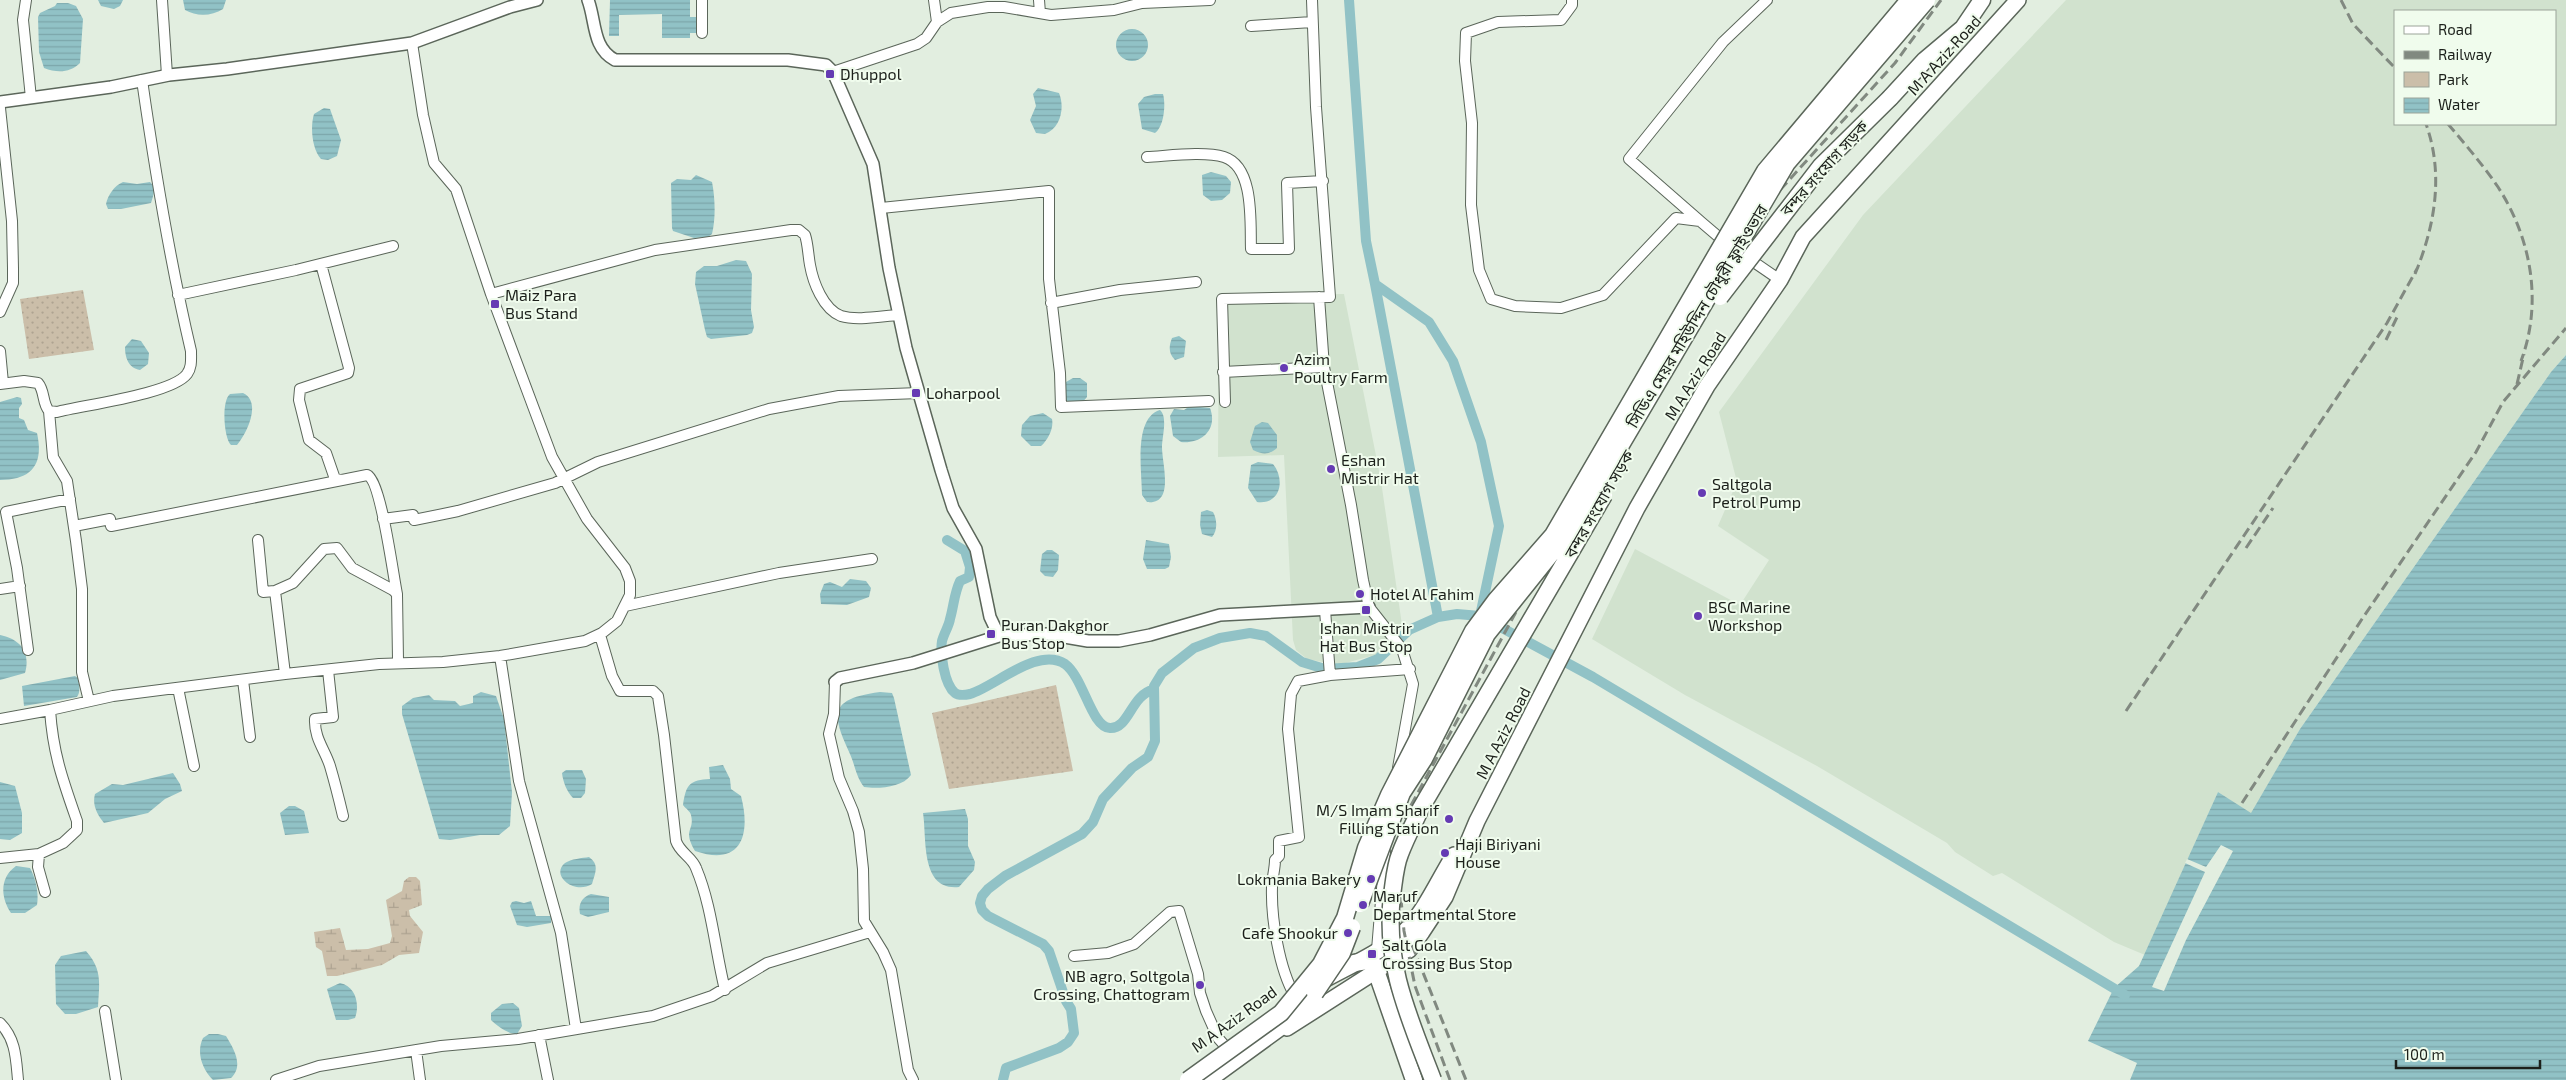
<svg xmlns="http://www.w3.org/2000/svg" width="2566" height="1080" font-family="'Exo 2','Noto Sans Bengali',sans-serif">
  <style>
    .built { fill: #d1e2ce; fill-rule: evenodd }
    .green { fill: url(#green-dots) }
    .wetland { fill: url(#wetland-marsh) }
    .water { fill: url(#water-rules) }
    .pier { fill: #e2eee0 }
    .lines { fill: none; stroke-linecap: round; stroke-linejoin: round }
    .canal { stroke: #91c2c6; stroke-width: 10 }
    .minor-casing { stroke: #5b665a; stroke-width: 12 }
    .tertiary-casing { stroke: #5b665a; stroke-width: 14 }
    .primary-casing { stroke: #5b665a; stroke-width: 18 }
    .trunk-casing { stroke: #5b665a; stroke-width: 19 }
    .minor { stroke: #fff; stroke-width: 10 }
    .tertiary { stroke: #fff; stroke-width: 11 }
    .primary { stroke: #fff; stroke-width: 15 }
    .trunk { stroke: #fff; stroke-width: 16 }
    .rail { stroke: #818980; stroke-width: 3; stroke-dasharray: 10 5; stroke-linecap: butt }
    .trunk-bridge-casing { stroke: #5b665a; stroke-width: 19; stroke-linecap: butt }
    .trunk-bridge { stroke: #fff; stroke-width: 16 }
    .poi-dot { fill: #653bb3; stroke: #f0fced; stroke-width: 2 }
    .labels { text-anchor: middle; stroke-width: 4; stroke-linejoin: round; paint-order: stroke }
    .street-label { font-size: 16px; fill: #1c201b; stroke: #f0fced }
    .poi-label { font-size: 16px; fill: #1c201b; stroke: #f0fced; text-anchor: start }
  </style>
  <defs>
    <pattern id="green-dots" width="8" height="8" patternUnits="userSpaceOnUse" patternTransform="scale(1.25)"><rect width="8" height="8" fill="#cbbea9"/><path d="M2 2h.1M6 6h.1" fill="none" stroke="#aea391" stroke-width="1.8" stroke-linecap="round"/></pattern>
    <pattern id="wetland-marsh" width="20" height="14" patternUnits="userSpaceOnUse" patternTransform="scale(1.25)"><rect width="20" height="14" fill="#cbbea9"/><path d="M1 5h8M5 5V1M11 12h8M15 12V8" fill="none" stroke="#aea391"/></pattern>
    <pattern id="water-rules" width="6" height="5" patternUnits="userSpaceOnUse" patternTransform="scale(1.25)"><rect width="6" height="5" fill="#91c2c6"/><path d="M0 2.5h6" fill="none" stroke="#7ca6aa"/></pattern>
  </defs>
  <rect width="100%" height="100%" fill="#e2eee0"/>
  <path class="built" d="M2066,0H2566V355L2551,372L2300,729L2251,814L2218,792L2145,955L2114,942L2002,873L1993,876L1955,852L1947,843L1817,766L1685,695L1592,639L1635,549L1740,605L1769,560L1718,526L1737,482L1719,412L1863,215ZM2395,11H2555V124H2395Z
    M1344,294L1381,481L1402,625L1390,643L1375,655L1338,665L1307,659L1296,650L1293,640L1284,455L1218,457L1219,296Z"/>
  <path class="green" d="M83,290L94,350L29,359L20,299Z
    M1056,685L1073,771L949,789L932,713Z"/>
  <path class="wetland" d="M409,877H416L420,881L422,905L409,910L410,916L423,932L419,953L399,955L382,965L337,976H327L322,951L316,947L314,932L340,928L346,950L368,949L390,943L392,936L386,900L402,891L404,881Z"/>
  <path class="water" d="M98,0H123L120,6L114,9L101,6Z
    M183,0H226L223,9C212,16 197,17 185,10Z
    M610,0H690V17H699L698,33H690V38H662V14L619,15V36H609Z
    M57,3H68L76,6L83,19L80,63C70,73 57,73 44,68L39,52L38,17L40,13L55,6Z
    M1116 45a16 16 0 1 1 32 0a16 16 0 1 1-32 0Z
    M1038,88L1059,93C1065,107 1061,128 1045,134L1036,133L1030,120L1036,106L1033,94Z
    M1155,94H1163C1166,104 1164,127 1155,133L1142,129L1138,104L1144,97Z
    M324,108L330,109L341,140L337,156L328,160L321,159C312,149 310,127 314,114Z
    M1211,172L1226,176L1231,182L1230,193L1222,200L1211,201L1203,195L1202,175Z
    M696,175L712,182C715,197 716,218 712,234L708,237L694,238L673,231L672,228L671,183L677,179L691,180Z
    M123,182L137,184L150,182C157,188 153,196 151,203L121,209H108L106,204C108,195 114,186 123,182Z
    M736,260L746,261L752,274L751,310L754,327L752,333L747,335L711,339L707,337L705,330L695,284L696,272L704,266H717Z
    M1179,336L1186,341L1184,357L1175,360C1168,353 1169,346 1172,338Z
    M132,339L141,341L149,353L148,364L140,370C128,368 125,357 125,347Z
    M2566,355V1080H2130L2137,1063L2088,1041L2114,988L2139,966L2218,792L2251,813L2300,729L2551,372Z
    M1073,378H1080L1087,383V397L1081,404L1064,400L1066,382Z
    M243,393C262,402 247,433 237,445H231C224,439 221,401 230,394Z
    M17,397L21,398L22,404L19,408V418L24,420L28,430L37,433C44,464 32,480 0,480V402Z
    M1190,406L1210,408C1218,429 1202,444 1181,442L1173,436L1170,416L1174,409L1184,410Z
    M1160,410C1168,417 1162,437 1162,447C1162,464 1175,505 1147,502L1142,495C1142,472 1133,418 1160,410Z
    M1043,413L1052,419C1054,428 1048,440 1041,446H1031L1021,436L1022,425L1030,416Z
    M1262,422L1268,423L1277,435V448C1269,455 1263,455 1253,450L1250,442L1255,426Z
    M1258,462L1273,464C1286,480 1280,505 1257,502L1248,488L1251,465Z
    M1207,510L1213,512C1217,519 1218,530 1212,537L1202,534L1200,525L1201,512Z
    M1146,540L1169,544L1171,557L1169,567L1165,569H1147L1143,559Z
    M1047,550H1052L1059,555L1058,570L1053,577L1045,576L1040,571L1042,554Z
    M850,579L866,581L871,588L869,597L847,605L821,604L820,594L824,584L830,582L842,587Z
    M0,635C20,639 31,652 25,673L0,680Z
    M75,676L78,678C79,685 81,691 77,697L24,706L22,686Z
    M481,692L496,696L504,719L512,792L510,826L499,835H480L450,840L439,839L402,714V706L413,698L429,695L434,700L455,701L460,706L473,703V696Z
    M880,692L892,693L894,698L911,775C902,788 877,789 864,787C856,777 855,765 850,754C831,713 829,699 880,692Z
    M723,765L730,779L731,789L741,796C751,834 742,867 695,851C682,829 695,831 691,815C690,811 686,809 683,805C686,784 690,780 710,779L709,767Z
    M566,770H582L586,779L585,793L581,798H573C567,792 563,782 562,773Z
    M173,773L180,784L182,791L165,799L148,813L104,823C97,814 92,805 95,794L112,784L123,785Z
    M0,782L15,786L22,813V833L10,840L0,839Z
    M289,806H295L304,811L309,833L285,835L280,813Z
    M965,809L968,819V846L975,862L974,870L959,887C920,891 927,839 923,813Z
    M589,857C600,865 595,873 592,884C574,895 550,875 565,863C571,859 582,858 589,857Z
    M16,866L30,868C36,879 39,893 37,905L25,913H11C0,897 0,877 16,866Z
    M591,894L609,897V912L588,917L580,914C578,904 582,897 591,894Z
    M516,901L524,903L531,901L536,916H551V923L527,927L517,925L510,906L512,902Z
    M86,951C103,970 99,984 98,1007L76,1014H65L56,1004L55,965L61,956Z
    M340,983C356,986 360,1005 355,1018L348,1020H336L327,989Z
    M513,1003L519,1008L522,1026L517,1034C508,1034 497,1026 491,1020V1013L502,1004Z
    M209,1034H218L226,1036C234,1049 244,1066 231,1078L213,1080C202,1069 196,1052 203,1038Z"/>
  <path class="pier" d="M2221,845L2233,851L2186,940L2164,991L2152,987L2205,872L2185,863L2187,859L2206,867Z"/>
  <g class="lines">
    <path class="canal" d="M1349,0L1366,241L1375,284L1429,322L1453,361L1481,442L1499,526L1480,616
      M1375,284L1438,617
      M947,540L965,551L970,567L969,577L960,581C954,594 954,605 950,619C949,626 944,633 942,641C940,653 944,684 955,693C959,696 965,695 970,694C996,686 1038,646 1065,664C1084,678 1091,727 1110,728C1129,729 1131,695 1153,690
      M1003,1080L1006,1068L1059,1048L1068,1042L1074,1033L1071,1009L1066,1001L1049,951L1043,944L988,916L982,910L980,903L982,896L988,889L1005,876L1082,834L1093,822L1103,799L1132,768L1148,757L1155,741L1154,686L1162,673L1194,648L1220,638L1250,633L1266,636L1302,662L1325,669L1358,667L1378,659L1409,630L1438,617L1457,614L1480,616L1593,677L2125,995"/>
    <g class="minor-casing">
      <path id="minor" d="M26,0L23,20L31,98
        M162,0L167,75
        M1039,0L1040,13
        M1572,0V5L1561,20L1498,22L1466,33L1465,61L1472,123L1471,205L1479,270L1491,299L1515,306L1561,308L1603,295L1676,218L1700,221L1727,244
        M937,22L951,13L988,7H1004L1051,15L1114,10L1142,3L1210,0
        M1251,26L1312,22
        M702,33V0
        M412,43L423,115L434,163L456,189L491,294L655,250L791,230H799L805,235C808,244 808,254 810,265C813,282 823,309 841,316C857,321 882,316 899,315
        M833,72L917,44L926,38L937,22L934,0
        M0,108L12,221L13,268V283L0,312
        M1147,157C1168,156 1204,151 1224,157C1255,167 1250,224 1251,249H1289L1287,183L1323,181
        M881,208L1049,191V279L1060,373L1061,407L1209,401
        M1700,221L1629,159L1723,42L1767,0
        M1745,256L1780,280
        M321,264L349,368L348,373L300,389L299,400L309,440L326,453L335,479L342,480L367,475C381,480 393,575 397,594
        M178,295L296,270L393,246
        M1319,297L1324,367L1351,505L1363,580L1369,607L1402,649L1413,684L1398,768
        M1051,303L1120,290L1196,282
        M0,351L3,383
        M1223,372L1324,367
        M0,384L24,381L38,383C45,391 42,403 49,411L57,412C84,405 172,394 187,374C192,367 191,360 191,351C170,262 155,171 142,80
        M1225,402L1222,299L1330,297L1316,107L1312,0
        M49,411L53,457L67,481L76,541L82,589V672L89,701
        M383,519L413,515L414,520L458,511L555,483L598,462L769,409L839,396L919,393
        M74,526L110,519L111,526L342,480
        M258,540L263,592L275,591L285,674
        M0,589L20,586
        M275,591L293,583L324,549L337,548L352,568L393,590L397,594L398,660
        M625,606L779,573L872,559
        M1325,610L1330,675
        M600,635L612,676L620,691H653L658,696L664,735L676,841C680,853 692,857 696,868C712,906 715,950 725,990
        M28,650L17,568L6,512L70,499
        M500,656L519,781L561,933L576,1029
        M328,670L333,717L315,719C314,738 325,750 330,766C335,783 339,799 343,816
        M243,680L250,737
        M835,682L834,714L829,734L839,778L853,811L859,832L863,869L864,921L883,952L891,970L908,1070L913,1080
        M178,688L194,766
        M50,710L113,696L285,674L379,664L443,662L500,656L585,641L602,633L617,621L630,595V581L625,568L587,519L552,457L491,294
        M0,719L50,710C53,754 63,781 77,821V830L63,843L39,854L38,867L45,892
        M0,858L39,854
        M1377,950L1385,852
        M1074,956L1108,953L1134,944L1170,912L1179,911L1198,974L1200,993L1206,1011L1218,1038L1226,1047
        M1295,996C1279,969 1271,918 1272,887C1272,878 1275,869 1275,860L1279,856V841L1299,837L1288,729L1291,694L1298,681L1330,675L1410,669
        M105,1011L116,1080
        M0,1023C16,1039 16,1059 18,1080
        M539,1035L548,1080
        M416,1050L420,1080
        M276,1080L319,1066L441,1046L518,1039L653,1016L712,996L767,963L870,932"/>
    </g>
    <g class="tertiary-casing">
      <path id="tertiary" d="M588,0C596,21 592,48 615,60H788L826,65L833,72L873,164L889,268L906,348L941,470L953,508L976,549L990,617L999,636
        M0,102L111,87L169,75L227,69L412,43L510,7L537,0
        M835,682L840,678L913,663L999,636L1047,634L1088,641H1119L1150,635L1220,615L1369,607"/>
    </g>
    <g class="primary-casing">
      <path id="primary" d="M1322,981C1347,967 1390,948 1408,928C1427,907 1439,879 1454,855
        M1287,1028L1409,950L1422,932L1445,897L1477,821L1637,508L1707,386L1780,280L1803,237L2018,0"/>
    </g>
    <g class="trunk-casing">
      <path id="trunk" d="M1890,98L1925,60L1963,28L1982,0
        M1354,963L1367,961L1374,965L1414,1080
        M1208,1080L1289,1021L1315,993"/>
    </g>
    <use href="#minor" class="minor"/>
    <use href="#tertiary" class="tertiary"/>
    <use href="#primary" class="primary"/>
    <use href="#trunk" class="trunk"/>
    <path class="rail" d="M2341,0L2353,24L2395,68
      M2448,124C2465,144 2483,165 2498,187C2531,238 2543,302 2521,361
      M2415,274C2435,226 2444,174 2426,124
      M2386,340L2399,313
      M2517,384L2524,354
      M2246,548L2273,508
      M2126,711L2387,323L2418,267
      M2242,803L2362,619L2476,452L2503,402L2566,328
      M1412,945L1466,1080
      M1450,1080L1415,986L1404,931L1396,847L1409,809L1673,323L1771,200L1895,63L1941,0"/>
    <g class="trunk-bridge-casing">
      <path id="trunk-bridge" d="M1720,297L1821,166L1890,98
        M1360,904L1402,793L1424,759L1487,634L1559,544L1588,501L1787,163L1927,0
        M1315,993L1342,953L1352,927
        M1188,1080L1281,1013L1321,964L1345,918L1366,848L1389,795L1473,631L1496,600L1553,535L1765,171L1909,0
        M1433,1080C1409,1017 1384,964 1392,895C1394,882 1395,866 1400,854C1406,838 1414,823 1421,808L1604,495"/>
    </g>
    <use href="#trunk-bridge" class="trunk-bridge"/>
  </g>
  <g class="poi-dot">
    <rect x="825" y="69" width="10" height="10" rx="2.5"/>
    <rect x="490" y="299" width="10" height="10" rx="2.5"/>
    <circle cx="1284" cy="368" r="5"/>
    <rect x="911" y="388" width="10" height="10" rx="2.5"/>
    <circle cx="1331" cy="469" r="5"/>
    <circle cx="1702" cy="493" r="5"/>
    <circle cx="1360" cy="594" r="5"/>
    <rect x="1361" y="605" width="10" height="10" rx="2.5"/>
    <circle cx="1698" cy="616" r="5"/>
    <rect x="986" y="629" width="10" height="10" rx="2.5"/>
    <circle cx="1449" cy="819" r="5"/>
    <circle cx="1445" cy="853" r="5"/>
    <circle cx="1371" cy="879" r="5"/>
    <circle cx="1363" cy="905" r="5"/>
    <circle cx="1348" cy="933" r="5"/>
    <rect x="1367" y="949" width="10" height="10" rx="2.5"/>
    <circle cx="1200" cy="985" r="5"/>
  </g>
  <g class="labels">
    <g class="street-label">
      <text transform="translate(1944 55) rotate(-48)" y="6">M A Aziz Road</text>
      <text transform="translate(1824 168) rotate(-48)" y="6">বন্দর সংযোগ সড়ক</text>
      <text transform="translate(1697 316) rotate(-59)" y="6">সিডিএ মেয়র মহিউদ্দিন চৌধুরী ফ্লাইওভার</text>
      <text transform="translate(1695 376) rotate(-58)" y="6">M A Aziz Road</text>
      <text transform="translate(1599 504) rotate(-60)" y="6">বন্দর সংযোগ সড়ক</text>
      <text transform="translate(1503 733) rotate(-63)" y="6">M A Aziz Road</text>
      <text transform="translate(1234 1019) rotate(-36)" y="6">M A Aziz Road</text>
    </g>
    <g class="poi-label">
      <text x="840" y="80">Dhuppol</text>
      <text x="505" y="301">Maiz Para<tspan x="505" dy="18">Bus Stand</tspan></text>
      <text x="1294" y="365">Azim<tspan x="1294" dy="18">Poultry Farm</tspan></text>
      <text x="926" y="399">Loharpool</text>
      <text x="1341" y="466">Eshan<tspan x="1341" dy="18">Mistrir Hat</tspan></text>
      <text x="1712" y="490">Saltgola<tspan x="1712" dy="18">Petrol Pump</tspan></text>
      <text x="1370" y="600">Hotel Al Fahim</text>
      <text x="1708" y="613">BSC Marine<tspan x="1708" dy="18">Workshop</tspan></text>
      <text x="1001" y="631">Puran Dakghor<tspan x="1001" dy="18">Bus Stop</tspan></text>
      <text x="1366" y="634" text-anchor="middle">Ishan Mistrir<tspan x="1366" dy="18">Hat Bus Stop</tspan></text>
      <text x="1439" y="816" text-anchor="end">M/S Imam Sharif<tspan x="1439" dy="18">Filling Station</tspan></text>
      <text x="1455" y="850">Haji Biriyani<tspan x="1455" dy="18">House</tspan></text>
      <text x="1361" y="885" text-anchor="end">Lokmania Bakery</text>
      <text x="1373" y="902">Maruf<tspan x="1373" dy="18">Departmental Store</tspan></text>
      <text x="1338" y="939" text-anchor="end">Cafe Shookur</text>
      <text x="1382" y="951">Salt Gola<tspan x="1382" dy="18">Crossing Bus Stop</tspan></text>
      <text x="1190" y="982" text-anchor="end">NB agro, Soltgola<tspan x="1190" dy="18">Crossing, Chattogram</tspan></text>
    </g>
  </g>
  <rect x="2394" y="10" width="162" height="115" fill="#f0fced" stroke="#9ba499"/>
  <rect x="2404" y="26" width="25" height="8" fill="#ffffff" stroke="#9ba499"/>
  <text x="2438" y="35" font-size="15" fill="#1c201b">Road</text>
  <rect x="2404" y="51" width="25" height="8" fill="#818980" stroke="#9ba499"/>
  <text x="2438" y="60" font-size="15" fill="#1c201b">Railway</text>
  <rect x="2404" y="72" width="25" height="15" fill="#cbbea9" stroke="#9ba499"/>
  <text x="2438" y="85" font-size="15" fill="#1c201b">Park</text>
  <rect x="2404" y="98" width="25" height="15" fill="url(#water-rules)" stroke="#9ba499"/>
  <text x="2438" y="110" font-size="15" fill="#1c201b">Water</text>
  <path d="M2396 1060v8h144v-8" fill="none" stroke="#1c201b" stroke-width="2.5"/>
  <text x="2404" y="1060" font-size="15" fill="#1c201b" stroke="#f0fced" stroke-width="4" paint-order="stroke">100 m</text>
</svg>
